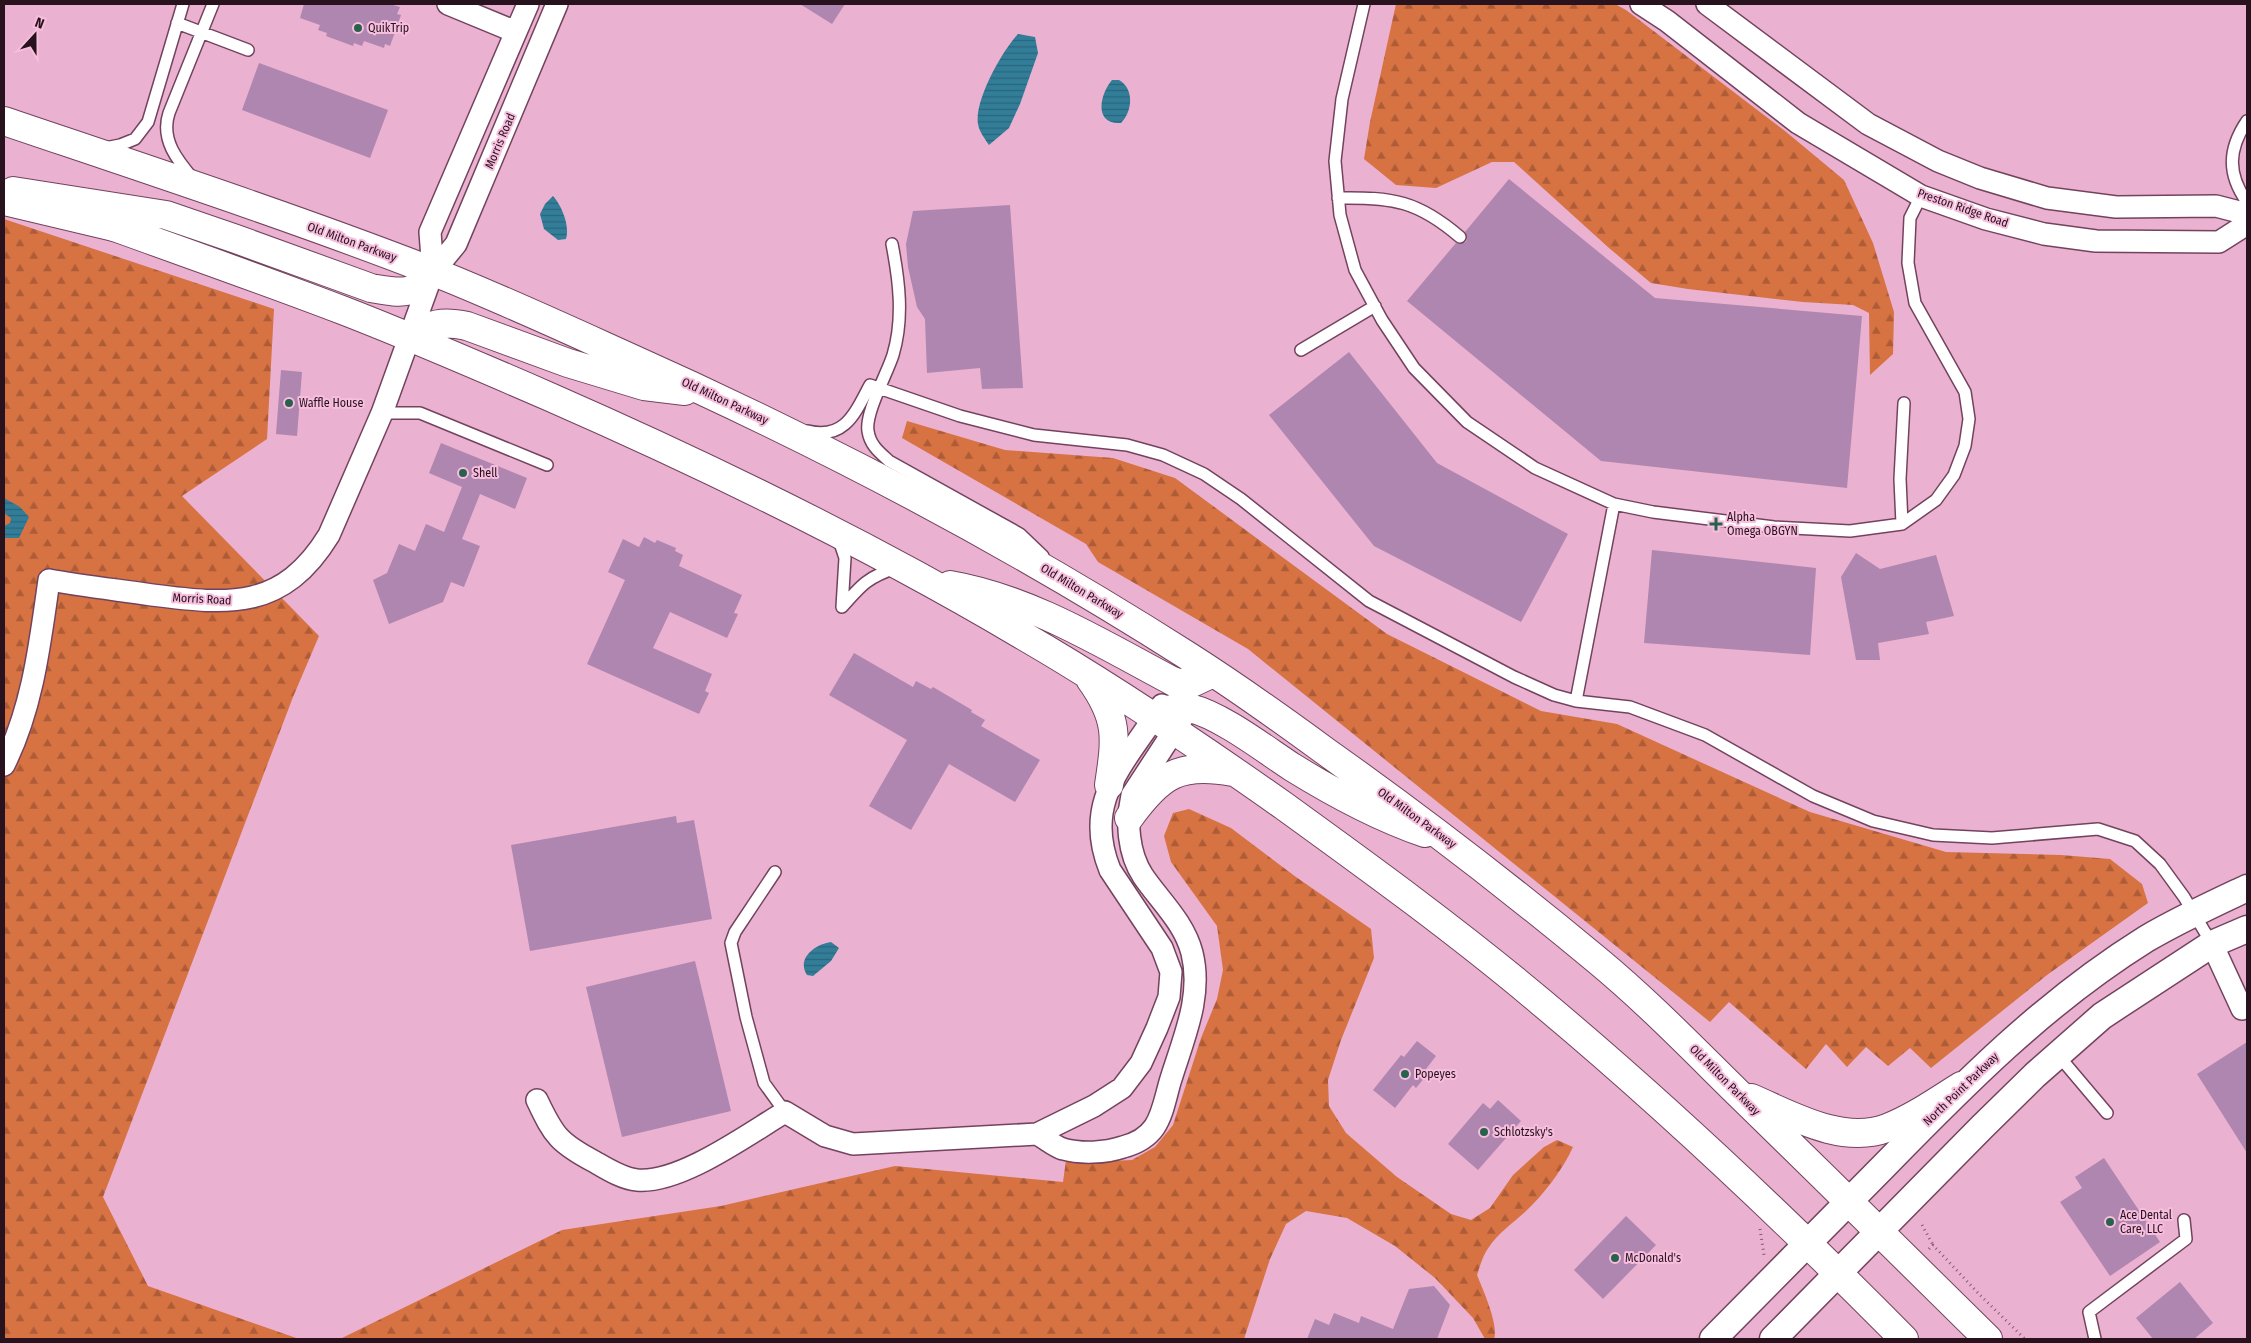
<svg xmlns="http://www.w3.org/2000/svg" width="2251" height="1343" font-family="'Fira Sans Condensed',sans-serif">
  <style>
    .forest { fill: url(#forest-firs) }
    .water { fill: url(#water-rules) }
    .building { fill: #af86b0 }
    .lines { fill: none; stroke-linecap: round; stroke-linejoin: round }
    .service-casing { stroke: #73435e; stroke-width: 14 }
    .minor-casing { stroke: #73435e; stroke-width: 24 }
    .tertiary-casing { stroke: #73435e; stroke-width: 29 }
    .trunk-casing { stroke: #73435e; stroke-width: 30 }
    .motorway-casing { stroke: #73435e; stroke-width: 30 }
    .path { stroke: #815c70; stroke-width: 3; stroke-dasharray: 1 4; stroke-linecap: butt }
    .service { stroke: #fff; stroke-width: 11 }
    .minor { stroke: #fff; stroke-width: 21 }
    .tertiary { stroke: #fff; stroke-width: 26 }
    .trunk { stroke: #fff; stroke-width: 28 }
    .motorway { stroke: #fff; stroke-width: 28 }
    .poi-dot { fill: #28624c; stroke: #f7bedd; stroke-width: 2 }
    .labels { text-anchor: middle; stroke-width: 4; stroke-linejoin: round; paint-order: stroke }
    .poi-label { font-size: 12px; fill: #27121e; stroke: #f7bedd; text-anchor: start }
    .street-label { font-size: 12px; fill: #27121e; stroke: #f7bedd }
  </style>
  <defs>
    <pattern id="forest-firs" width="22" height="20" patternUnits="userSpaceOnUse" patternTransform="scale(1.25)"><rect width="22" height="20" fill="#d77242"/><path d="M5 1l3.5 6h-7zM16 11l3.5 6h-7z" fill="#ae5c37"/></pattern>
    <pattern id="water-rules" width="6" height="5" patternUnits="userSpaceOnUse" patternTransform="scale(1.25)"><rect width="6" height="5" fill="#327d98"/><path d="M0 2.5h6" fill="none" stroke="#2a657b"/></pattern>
  </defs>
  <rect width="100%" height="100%" fill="#eab1d0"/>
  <path class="forest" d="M1396,4H1615L1626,10L1785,131L1844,180L1873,243L1894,312L1893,354L1870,375L1869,313L1853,305L1803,302L1688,289L1651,283L1609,248L1514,162H1492L1436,188L1396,185L1364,159L1370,122Z
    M4,219L274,309L267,439L182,496L319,636L293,697L103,1197L148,1286L299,1339H4Z
    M907,421L1005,450L1113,458L1175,478L1387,634L1541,711L1617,724L1810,812L1946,852L2061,855L2110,859L2142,884L2148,903L2047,975L1931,1068L1910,1048L1888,1066L1866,1047L1847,1067L1826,1044L1806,1069L1729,1002L1710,1022L1248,649L1098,562L1086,544L902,438Z
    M1189,809L1231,828L1296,877L1371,929L1374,958L1341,1040L1328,1080L1329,1106L1346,1133L1397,1177L1451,1214L1471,1220L1490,1208L1513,1175L1544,1147L1557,1140L1573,1147C1562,1171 1544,1194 1525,1212C1513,1223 1498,1233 1489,1247C1483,1255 1480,1266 1477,1275C1483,1290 1499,1325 1494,1339H1485L1473,1318L1435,1278L1395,1246L1347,1218L1306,1211L1286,1224L1270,1259L1244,1339H340L562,1230L721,1206L895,1166L1063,1182L1066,1160L1091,1162L1132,1160L1155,1147L1173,1125L1201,1038L1217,999L1223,970L1217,926L1171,862L1164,836L1173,813Z"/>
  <path class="water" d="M1018,34L1035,37L1038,53L1020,104L1009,128L989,145C985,139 979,131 978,124C974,101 1002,51 1018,34Z
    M1112,80H1119C1135,89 1132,112 1121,123C1093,125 1100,94 1112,80Z
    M553,196C562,206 570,226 566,239L558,240L544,229L540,214L545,204Z
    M4,498L20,507L29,517L19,538H4V526L10,523L11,518L4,513Z
    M831,942L839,948L831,961L813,976L807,975C796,958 816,944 831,942Z"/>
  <path class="building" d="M304,4H390L400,7L397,14L401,15L390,46L385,44L384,48L364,41L362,46L354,43L353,46L326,36L327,33L318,30L320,25L300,18Z
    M800,4H845L832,24Z
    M259,63L388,110L370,158L242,110Z
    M1509,179L1655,298L1862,316L1847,488L1601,461L1407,301L1456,243L1459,244L1466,242L1467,238L1465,232Z
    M1010,205L1023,388L982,389L980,368L927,373L925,319L917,307L908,267L906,244L913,211Z
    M1349,352L1437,463L1568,534L1521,622L1374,546L1269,415Z
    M281,370L302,372L297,436L276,434Z
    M441,443L527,478L515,509L480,494L462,539L480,546L464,587L451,582L443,602L389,624L373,580L387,573L399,544L415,551L426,524L444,532L462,487L429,473Z
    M644,537L655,543L657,540L676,548L675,551L683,555L679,566L742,595L734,613L738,614L727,638L670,612L653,648L712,674L705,691L709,693L699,714L587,664L625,580L608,572L623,539L639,547Z
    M1652,550L1816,568L1810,655L1644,643Z
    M1856,553L1880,569L1936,555L1954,616L1926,622L1929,634L1878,643L1880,660H1856L1841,577Z
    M854,653L913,687L916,681L931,689L933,687L972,710L971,712L985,720L981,726L1040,760L1015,802L949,764L911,830L869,806L907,740L829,695Z
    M676,816L677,823L694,820L712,919L530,951L511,845Z
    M695,961L731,1111L622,1137L586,987Z
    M1417,1041L1436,1056L1423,1073L1426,1076L1416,1088L1413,1085L1395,1108L1373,1090L1401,1055L1404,1057Z
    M2247,1042V1153L2197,1074Z
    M1498,1100L1521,1121L1478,1170L1448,1144L1483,1103L1490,1109Z
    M2104,1158L2160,1242L2110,1276L2060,1202L2082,1188L2075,1177Z
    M1626,1216L1656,1245L1603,1299L1574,1270Z
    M2180,1282L2213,1323L2194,1339H2153L2136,1318Z
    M1434,1286L1450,1305L1437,1339H1307L1315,1319L1329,1325L1334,1313L1359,1323L1361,1316L1393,1329L1409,1289Z"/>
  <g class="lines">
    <g class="service-casing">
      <path id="service" d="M1364,4L1342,99L1335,161L1340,215L1355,270L1382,320L1414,368L1467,422L1535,468L1614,504L1653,512L1774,527L1850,531L1902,524L1936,500L1954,475L1965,446L1969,419L1965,392L1915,303L1908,263L1910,218L1921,196
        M177,23L248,50
        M2247,121C2228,149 2227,174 2247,202
        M105,148L120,145L135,139L148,122L183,4
        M194,180C178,161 160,140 169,113L213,4
        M1338,198C1393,197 1418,201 1460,237
        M892,244C899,280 904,318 893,355C887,374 865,413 868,431C870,445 879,452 889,461L1020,534L1043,556
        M1301,350L1375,306
        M382,413H420L547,465
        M808,431C845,440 855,413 870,385L960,416L1034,435L1127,445L1163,455L1204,474L1241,499L1369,601L1514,677L1554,695L1576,701
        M1614,504L1576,701L1630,707L1705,735L1813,796L1873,821L1933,835L1992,838L2098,829L2135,841L2160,864L2184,897L2212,944
        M1902,524L1900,479L1904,403
        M838,537L845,558L842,607
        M842,607C862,584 868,577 898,567
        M775,872L735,932L731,943L746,1017L764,1083L785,1112
        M2058,1055L2107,1113
        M2095,1339L2089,1312L2186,1239L2184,1220"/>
    </g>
    <g class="minor-casing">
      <path id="minor" d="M448,4L516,32
        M1641,4L1667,21L1798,123L1921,196L1986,219L2044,234L2096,241L2219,242L2247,224
        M1707,4L1868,124L1938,161L1980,178L2047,198L2116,207L2216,206L2247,214
        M433,272L430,232L528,4
        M4,765C33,707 40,643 49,580C83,586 118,590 152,595C230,605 283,610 329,535L382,413L433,272L456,244L557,4
        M2212,944L2242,1009
        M537,1100C554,1136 559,1143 595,1162C607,1169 623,1179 637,1180C680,1184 748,1134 785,1112L825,1136L853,1144L1037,1134L1094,1106L1122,1088L1141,1063L1157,1028L1169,997L1171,972L1162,948L1110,870C1081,799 1127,762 1162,705
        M1037,1134C1045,1138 1054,1146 1063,1149C1081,1154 1105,1153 1123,1147C1160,1137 1161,1114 1170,1082C1183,1039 1203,997 1192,953C1184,922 1160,901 1143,876C1128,853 1126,822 1132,795L1183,717"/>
    </g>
    <g class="tertiary-casing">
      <path id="tertiary" d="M1713,1339C1770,1281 1827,1224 1883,1167C1966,1082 2045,1002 2146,939C2178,920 2213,904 2247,888
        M1773,1339L1982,1127L2035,1075L2102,1016L2212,944L2247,929"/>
    </g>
    <g class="trunk-casing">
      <path id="trunk" d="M4,121C146,169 289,216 429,270C495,296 560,326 624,355C819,442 1008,541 1188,656C1235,686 1280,718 1325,751C1418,817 1509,887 1597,960C1649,1003 1695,1051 1743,1098C1825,1178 1907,1259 1988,1339
        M13,191L166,215L236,239L371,288C401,293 413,297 433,272
        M98,221C180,251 261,279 342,310C412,337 481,367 550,397C712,468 870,545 1022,635C1112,687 1199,746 1284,806C1371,869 1458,932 1541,1002C1668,1108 1788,1222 1904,1339
        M411,337C430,323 443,321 467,326L568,363L644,386L685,391
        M950,585C1031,599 1104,645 1176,683L1194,682L1213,673
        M1090,679C1119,719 1116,738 1109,785
        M1154,718C1165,711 1176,705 1190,708C1222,716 1263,748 1292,767C1334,793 1378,817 1425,833
        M1129,818C1160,775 1179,762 1233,772
        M1751,1098C1791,1115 1842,1145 1887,1128C1913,1118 1937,1101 1961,1086"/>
    </g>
    <g class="motorway-casing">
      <path id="motorway" d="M4,201L122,229"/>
    </g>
    <path class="path" d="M1922,1225L1933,1245
      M1760,1229L1764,1255
      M1929,1249L1933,1245L1978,1293L2025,1339"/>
    <use href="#service" class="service"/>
    <use href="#minor" class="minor"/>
    <use href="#tertiary" class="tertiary"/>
    <use href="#trunk" class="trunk"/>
    <use href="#motorway" class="motorway"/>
  </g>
  <g class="poi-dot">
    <circle cx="358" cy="28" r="5"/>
    <circle cx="289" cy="403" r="5"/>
    <circle cx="463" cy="473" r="5"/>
    <path d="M1713.5 516.5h5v5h5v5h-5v5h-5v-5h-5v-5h5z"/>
    <circle cx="1405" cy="1074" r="5"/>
    <circle cx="1484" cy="1132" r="5"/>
    <circle cx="2110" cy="1222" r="5"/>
    <circle cx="1615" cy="1258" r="5"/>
  </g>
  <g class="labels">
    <g class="poi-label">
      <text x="368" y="32">QuikTrip</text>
      <text x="299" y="407">Waffle House</text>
      <text x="473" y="477">Shell</text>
      <text x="1727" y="521">Alpha<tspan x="1727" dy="14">Omega OBGYN</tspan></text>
      <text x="1415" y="1078">Popeyes</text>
      <text x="1494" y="1136">Schlotzsky's</text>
      <text x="2120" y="1219">Ace Dental<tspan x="2120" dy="14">Care, LLC</tspan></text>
      <text x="1625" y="1262">McDonald's</text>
    </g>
    <g class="street-label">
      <text transform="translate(500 141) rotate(-67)" y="4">Morris Road</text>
      <text transform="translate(1963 208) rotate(19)" y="4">Preston Ridge Road</text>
      <text transform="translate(352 242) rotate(20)" y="4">Old Milton Parkway</text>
      <text transform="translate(725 401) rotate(25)" y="4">Old Milton Parkway</text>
      <text transform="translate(1082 591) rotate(31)" y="4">Old Milton Parkway</text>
      <text transform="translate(202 599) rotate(3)" y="4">Morris Road</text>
      <text transform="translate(1417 818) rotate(36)" y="4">Old Milton Parkway</text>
      <text transform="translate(1725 1080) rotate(45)" y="4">Old Milton Parkway</text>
      <text transform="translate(1961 1089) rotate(-44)" y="4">North Point Parkway</text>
    </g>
  </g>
  <rect width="2251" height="1343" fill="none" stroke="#27121e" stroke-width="10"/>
  <g transform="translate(35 35) rotate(21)" stroke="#f7bedd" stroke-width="4" paint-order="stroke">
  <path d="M0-4L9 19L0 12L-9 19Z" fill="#27121e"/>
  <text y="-8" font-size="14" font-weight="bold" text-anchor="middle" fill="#27121e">N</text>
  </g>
</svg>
